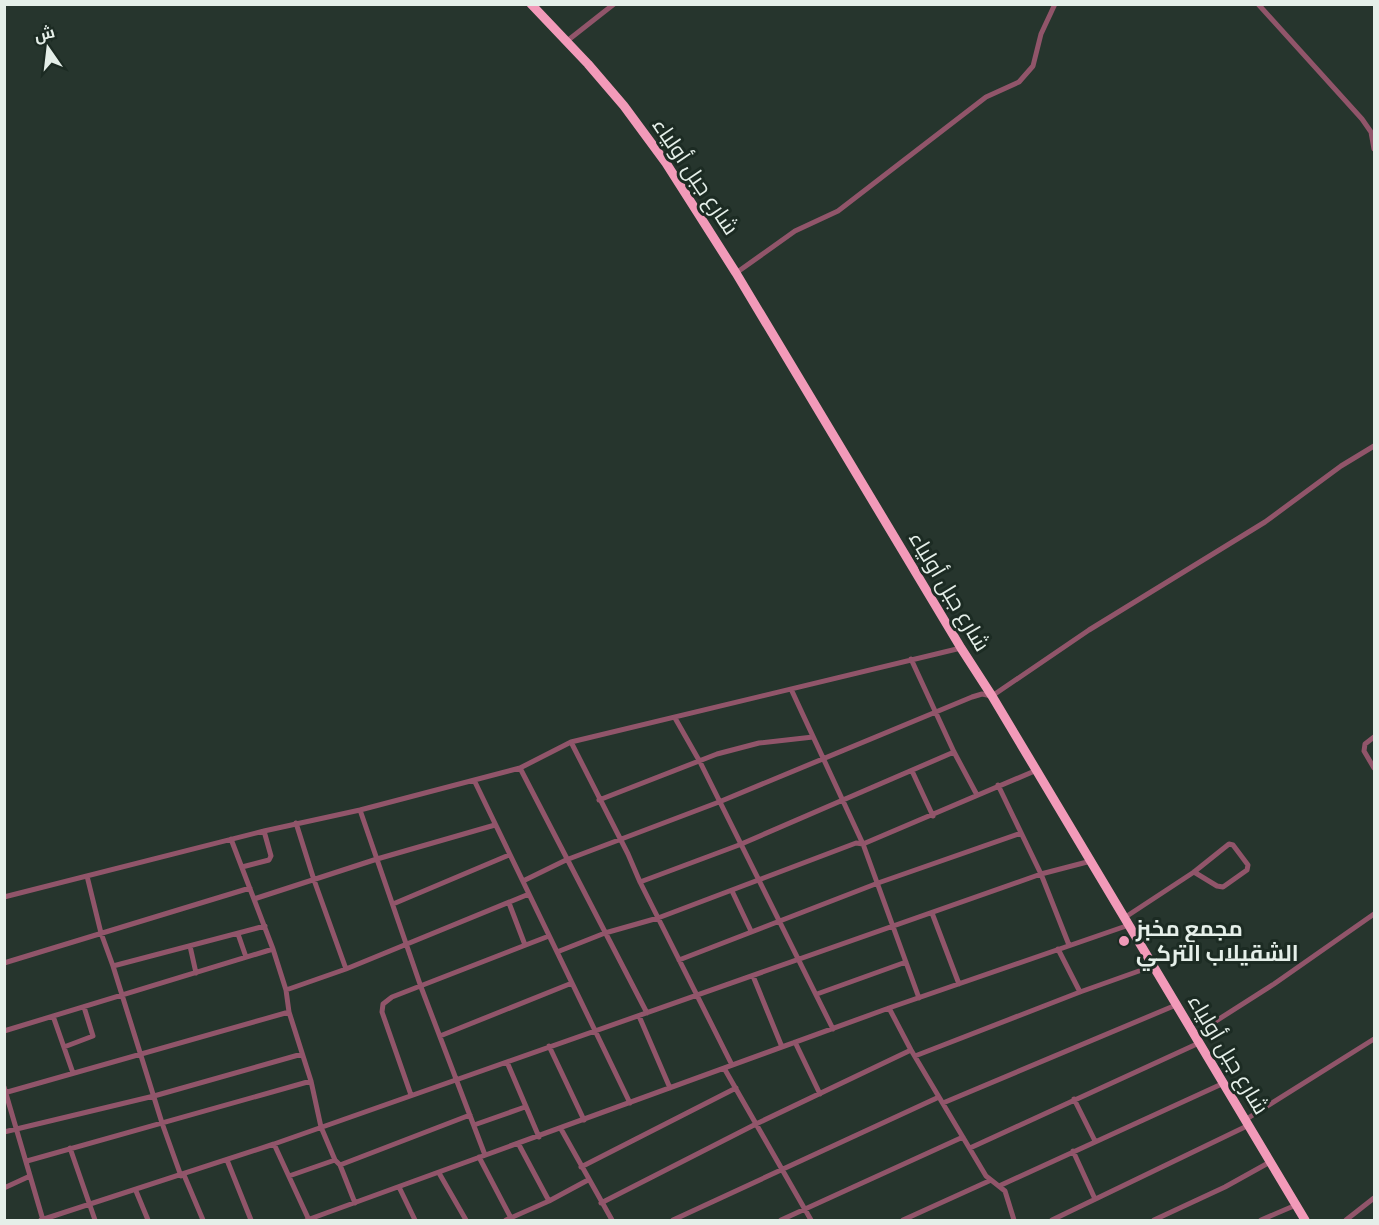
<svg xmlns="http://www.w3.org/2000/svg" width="1379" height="1225" font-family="Signika,Cairo,sans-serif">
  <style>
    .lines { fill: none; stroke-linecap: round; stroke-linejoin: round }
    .street { stroke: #91556a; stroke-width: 5 }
    .highway { stroke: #f29ab9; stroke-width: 9 }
    .poi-dot { fill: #ef9ab8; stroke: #1c2b23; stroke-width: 2 }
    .labels { text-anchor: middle; stroke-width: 6; stroke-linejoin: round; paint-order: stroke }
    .street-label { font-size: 22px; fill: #e5efe9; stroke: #1c2b23 }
    .poi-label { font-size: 22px; font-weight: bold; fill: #e5efe9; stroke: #1c2b23; text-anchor: start }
  </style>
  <rect width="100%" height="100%" fill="#26352d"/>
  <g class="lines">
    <path class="street" d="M1258,4L1362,119L1371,132L1374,149
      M567,41L614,4
      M736,273L795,231L838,211L986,97L1019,82L1033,66L1041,34L1055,4
      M911,659L954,752L977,795
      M791,689L863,844L919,998
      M675,718L700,762L833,1029
      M1374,737L1365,744L1364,751L1374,768
      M571,742L628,854L640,882L732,1065
      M520,768L647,1013
      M912,771L933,816
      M474,780L630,1103
      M998,785L1041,874L1069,945
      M599,800L717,754L759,743L813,737
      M360,810L421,987L485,1155
      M296,823L314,880L346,969
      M231,839L273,949L286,990L289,1012L311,1081L321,1127L335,1160L340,1165L355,1203
      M242,867L269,860L271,856L264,831
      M87,876L101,933L113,966L162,1123L181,1176
      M523,881L566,860L719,802L972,697L982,694L992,696L1089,630L1265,522L1341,466L1374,446
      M640,882L739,845L954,752
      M732,891L751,931
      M4,897L264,831L360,810L520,768L571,742L961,648
      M254,899L377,859L495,825
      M509,903L525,945
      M393,904L509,855
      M932,913L959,984
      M1124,918L1194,872L1229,844L1233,845L1248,865L1247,870L1223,887L1217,886L1194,872
      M238,934L246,957
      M190,946L196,973
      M1058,949L1080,992
      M557,952L605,933L658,918L856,843L863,844L1037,770
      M679,960L878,883L1021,833
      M4,963L250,888
      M113,966L265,926
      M753,976L782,1047
      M286,990L346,969L529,894
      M817,994L906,962
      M889,1008L911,1050L986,1176L1005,1191L1014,1220
      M53,1016L73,1073
      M639,1016L670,1088
      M4,1031L273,949
      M1194,1035L1274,984L1374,914
      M440,1036L572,983
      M795,1042L820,1094
      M549,1046L584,1120
      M64,1047L93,1036L84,1007
      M915,1056L1080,992L1153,966
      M507,1062L539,1137
      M724,1068L811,1220
      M4,1087L43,1220
      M4,1093L289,1012
      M411,1095L382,1012L383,1004L392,997L549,936
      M1074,1099L1095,1141
      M943,1103L1176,1005
      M1245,1120L1374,1039
      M474,1125L525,1107
      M561,1129L612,1220
      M4,1132L154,1096L302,1054
      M518,1143L549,1201
      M274,1144L309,1220
      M70,1148L95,1220
      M970,1148L1199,1043
      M1073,1151L1095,1199
      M479,1157L511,1218
      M227,1160L251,1220
      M27,1161L311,1081
      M340,1165L470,1115
      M581,1167L736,1088
      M439,1173L466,1220
      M184,1175L203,1220
      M289,1176L335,1160
      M999,1186L1224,1083
      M399,1187L415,1220
      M4,1188L30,1176
      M136,1191L148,1220
      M601,1203L756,1124L911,1050
      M41,1220L274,1144L1041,874L1091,861
      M307,1220L889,1008L1129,925
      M506,1220L549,1201L588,1180
      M673,1220L939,1097
      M781,1220L963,1137
      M903,1220L989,1181
      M1052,1220L1249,1125
      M1154,1220L1225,1187L1270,1162
      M1261,1220L1296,1205
      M1346,1220L1374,1198"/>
    <path class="highway" d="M531,4L588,64L624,106L666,163L736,273L961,648L992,696L1305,1220"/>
  </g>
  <circle class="poi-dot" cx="1124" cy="941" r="6"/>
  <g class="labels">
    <g class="street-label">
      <text transform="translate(696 176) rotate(56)" y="8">شارع جبل أولياء</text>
      <text transform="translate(950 591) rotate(59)" y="8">شارع جبل أولياء</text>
      <text transform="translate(1229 1054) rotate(59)" y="8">شارع جبل أولياء</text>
    </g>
    <g class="poi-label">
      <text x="1136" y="936">مجمع مخبز<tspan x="1136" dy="25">الشقيلاب التركي</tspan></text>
    </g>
  </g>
  <rect width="1379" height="1225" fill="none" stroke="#e5efe9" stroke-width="12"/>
  <g transform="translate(48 48) rotate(346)" stroke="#1c2b23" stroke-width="4.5" paint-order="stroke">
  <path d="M0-4.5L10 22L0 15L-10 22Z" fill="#e5efe9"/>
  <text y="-9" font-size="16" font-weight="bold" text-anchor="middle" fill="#e5efe9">ش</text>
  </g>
</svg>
